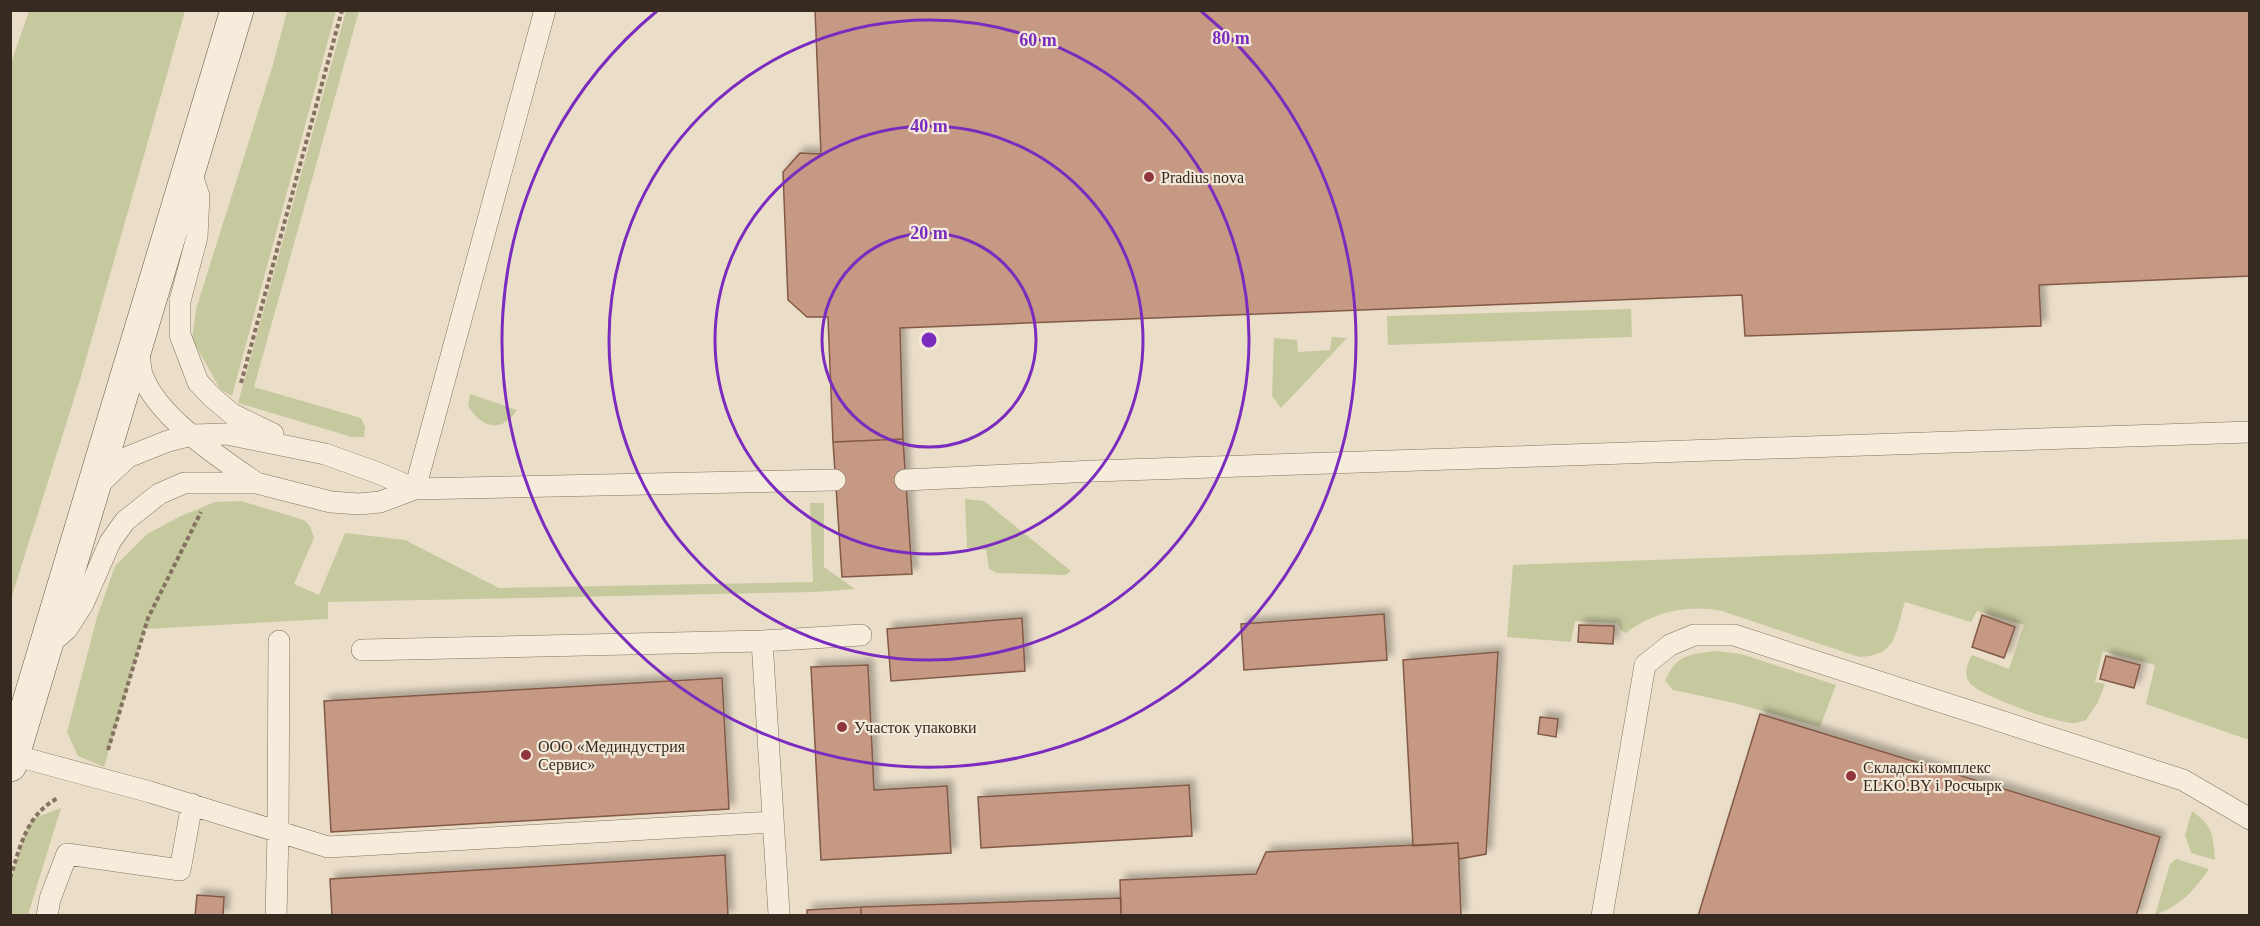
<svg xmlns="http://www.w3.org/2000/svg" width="2260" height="926" font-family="'Times New Roman',serif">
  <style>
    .green { fill: #c6c89e }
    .building { fill: #c59983; stroke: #825a47; stroke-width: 1.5; filter: url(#shadow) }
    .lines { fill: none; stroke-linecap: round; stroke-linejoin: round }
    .lane-casing { stroke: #85715f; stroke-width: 22 }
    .secondary-casing { stroke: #675242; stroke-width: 34 }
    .path { stroke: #85715f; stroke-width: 4; stroke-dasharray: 4.5 3; stroke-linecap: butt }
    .lane { stroke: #f6ecdc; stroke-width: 21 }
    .secondary { stroke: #f6ecdc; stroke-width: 33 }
    .ring { fill: none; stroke: #7b2cbf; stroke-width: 3 }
    .poi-dot { fill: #8f353c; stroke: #f3e9d8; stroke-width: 2 }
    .labels { text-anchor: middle; stroke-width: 4.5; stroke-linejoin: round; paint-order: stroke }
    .poi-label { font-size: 16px; fill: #372a21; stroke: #f3e9d8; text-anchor: start }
    .centre { fill: #7b2cbf; stroke: #f3e9d8; stroke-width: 3 }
    .ring-label { font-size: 18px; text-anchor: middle; font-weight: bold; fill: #7b2cbf; stroke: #f3e9d8; stroke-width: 4.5; stroke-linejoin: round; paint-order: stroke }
  </style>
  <defs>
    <filter id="shadow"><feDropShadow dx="5.5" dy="-5.5" stdDeviation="3" flood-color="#0004"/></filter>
  </defs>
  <rect width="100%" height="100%" fill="#ebdec9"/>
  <path class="green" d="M29,11H185L80,380L11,599L10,66Z
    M287,11H336L232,396L220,389L192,339L196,309L272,68Z
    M346,11H359L254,387L361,418L365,427L364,437H352L238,403Z
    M1631,309L1632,337L1388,345L1387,316Z
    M1332,337L1347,338L1281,408L1272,396L1274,338L1297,340L1298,352L1330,350Z
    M470,394L517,410C501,434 482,428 468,406Z
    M965,499L984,501L1071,571L1066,575L997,573L989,569L986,550L967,548Z
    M241,501L304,520L310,526L314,538L294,584L319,595L345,533L405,540L499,588L813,582L810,503H824V567L855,589L815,592L328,602V619L145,629L104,767L78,756L67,732L97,617L115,566L147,534L181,516L215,502Z
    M2249,539V740L2146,704L2155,665L2103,651L2095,682L2105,684L2098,702L2086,720C2082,721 2077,723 2073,723C2056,723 1977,695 1969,682C1963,673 1968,663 1972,655L2009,669L2024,625L1977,611L1971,622L1905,602C1895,632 1898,656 1859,657L1722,611C1689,604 1652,612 1626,633L1620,630L1618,623L1575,621L1571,642L1507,637L1513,565Z
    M1715,651L1741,654L1836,685L1820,727L1734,703L1673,690L1665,681C1677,654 1688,655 1715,651Z
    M61,808L28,915H11V878L24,836L32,819Z
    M2192,811C2214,827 2213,835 2215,860L2191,853L2185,835Z
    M2176,859L2209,869C2194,891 2180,906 2155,915L2170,864Z"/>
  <path class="building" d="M815,10H2250V276L2039,285L2041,326L1745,336L1742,295L900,328L903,439L833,442L828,317H807L788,300L783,172L800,153L821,154Z
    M903,439L912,574L842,577L833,442Z
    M1384,614L1387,660L1244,670L1241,624Z
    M1982,615L2015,627L2004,658L1972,647Z
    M1022,618L1025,671L891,681L887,629Z
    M1579,625L1614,626L1613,644L1578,642Z
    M1498,652L1486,854L1459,859L1458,843L1413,846L1403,660Z
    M2106,656L2140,665L2134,688L2100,679Z
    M868,665L874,790L947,786L951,853L821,860L811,667Z
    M722,678L729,809L331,832L324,701Z
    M1760,714L2160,837L2136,916H1698Z
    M1540,717L1558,719L1556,737L1538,734Z
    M1189,785L1192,836L981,848L978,797Z
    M1458,843L1461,916H1121L1120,880L1256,874L1266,852Z
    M725,855L728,916H332L330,879Z
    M197,895L224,897L223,916H195Z
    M1121,898V916H861V907Z
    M861,907V916H807V910Z"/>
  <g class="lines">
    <g class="lane-casing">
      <path id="lane" d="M190,169L199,196L197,237L180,301V335L198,382L211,396L232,414L273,434
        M139,351C140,359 140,367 142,374C156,416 220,458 255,482
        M905,480L1094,471L2250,432
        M97,486L128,457L168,441L192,435L227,434L325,454L378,473L415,489
        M415,489L545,10
        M762,641L779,914
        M50,644L67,629L83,604L110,542L125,521L159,494L184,483H256L331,502L359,504L380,502L415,489L835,480
        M362,650L762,641L861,635
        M13,755L150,792L328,847L773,822
        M47,916L50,899L67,854L180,870L192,804
        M276,916L278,832L279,641
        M1602,916L1645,665L1670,645L1694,635H1734L2183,780L2250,819"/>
    </g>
    <g class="secondary-casing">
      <path id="secondary" d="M10,765L237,10"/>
    </g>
    <path class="path" d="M241,383L342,10
      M108,750L148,618L201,512
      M10,878C21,845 26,815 58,798"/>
    <use href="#lane" class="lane"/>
    <use href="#secondary" class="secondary"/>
  </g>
  <g class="ring">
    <circle cx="929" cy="340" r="107"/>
    <circle cx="929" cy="340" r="214"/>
    <circle cx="929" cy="340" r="320"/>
    <path d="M1201 11A427 427 0 1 1 657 11"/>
  </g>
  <g class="poi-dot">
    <circle cx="1149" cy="177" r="6"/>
    <circle cx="842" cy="727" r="6"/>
    <circle cx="526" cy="755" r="6"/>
    <circle cx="1851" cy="776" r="6"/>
  </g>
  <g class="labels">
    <g class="poi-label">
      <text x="1161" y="183">Pradius nova</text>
      <text x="854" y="733">Участок упаковки</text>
      <text x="538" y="752">ООО «Мединдустрия<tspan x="538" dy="18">Сервис»</tspan></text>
      <text x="1863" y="773">Складскі комплекс<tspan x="1863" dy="18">ELKO.BY і Росчырк</tspan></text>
    </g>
  </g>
  <circle cx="929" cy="340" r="9" class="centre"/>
  <g class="ring-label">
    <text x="1231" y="44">80 m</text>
    <text x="1038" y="46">60 m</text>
    <text x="929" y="132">40 m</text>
    <text x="929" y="239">20 m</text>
  </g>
  <rect width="2260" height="926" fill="none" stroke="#372a21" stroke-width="24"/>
</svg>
